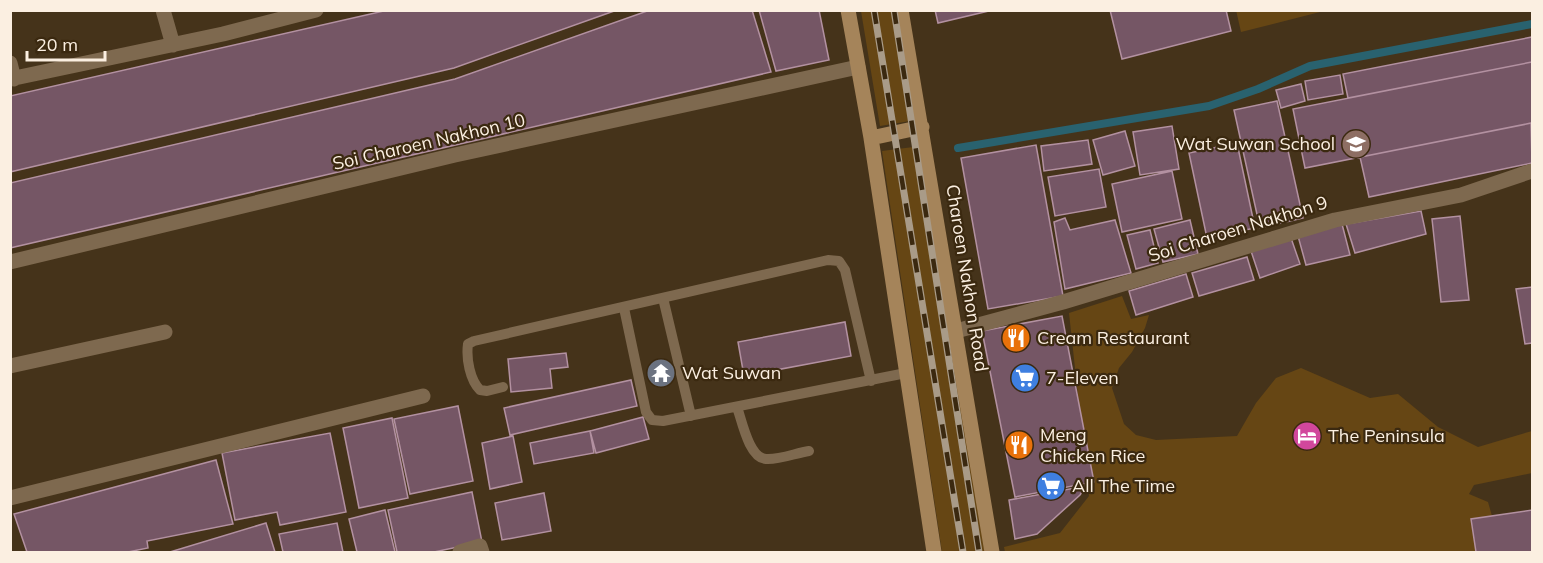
<svg xmlns="http://www.w3.org/2000/svg" width="1543" height="563" font-family="Mulish,sans-serif">
  <style>
    .green { fill: #664614 }
    .lines { fill: none; stroke-linecap: round; stroke-linejoin: round }
    .stream { stroke: #29626f; stroke-width: 8 }
    .building { fill: #755665; stroke: #b391a1; stroke-width: 1.5 }
    .lane { stroke: #7e694f; stroke-width: 10 }
    .street { stroke: #7e694f; stroke-width: 15 }
    .secondary { stroke: #a5845a; stroke-width: 15 }
    .rail-casing { stroke: #a99b88; stroke-width: 7 }
    .rail { stroke: #3b2910; stroke-width: 4.5; stroke-dasharray: 14; stroke-linecap: butt }
    .labels { text-anchor: middle; stroke-width: 4.5; stroke-linejoin: round; paint-order: stroke }
    .street-label { font-size: 18px; fill: #fbefe1; stroke: #3b2910 }
    .poi-label { font-size: 18px; fill: #fbefe1; stroke: #3b2910; text-anchor: start }
  </style>
  <rect width="100%" height="100%" fill="#45331a"/>
  <path class="green" d="M1236,10H1324V11L1241,32Z
    M861,11H896L916,120L880,126Z
    M921,146L987,552H942L882,151Z
    M1122,296L1131,319L1149,315L1145,328L1132,352L1119,368L1112,388L1124,424L1136,435L1156,440L1237,436L1256,403L1276,378L1301,368L1370,398L1398,394L1438,427L1478,447L1532,431V473L1474,485L1469,494L1488,502L1492,516L1471,520L1476,552H1005L1004,547L1060,533L1089,496L1069,313Z"/>
  <g class="lines">
    <path class="stream" d="M958,148L1209,106L1258,89L1310,66L1532,24"/>
  </g>
  <path class="building" d="M388,10H617L454,68L10,172V96Z
    M650,10H752L771,72L10,248V183L455,79Z
    M759,10H819L829,60L776,71Z
    M935,10H993L938,23Z
    M1110,10H1226L1231,31L1122,59Z
    M1532,37V62L1348,98L1343,74Z
    M1532,62V123L1305,168L1293,109Z
    M1340,75L1343,94L1308,100L1305,81Z
    M1301,84L1305,101L1281,108L1276,90Z
    M1277,101L1303,218L1260,228L1234,110Z
    M1531,123L1532,163L1369,197L1360,157Z
    M1172,126L1179,169L1140,175L1133,132Z
    M1125,131L1135,166L1103,175L1093,140Z
    M1088,140L1092,164L1044,171L1041,146Z
    M1237,143L1255,228L1207,238L1189,153Z
    M1036,145L1063,296L988,309L961,158Z
    M1099,169L1106,207L1055,216L1048,177Z
    M1172,171L1182,219L1122,232L1112,184Z
    M1421,211L1426,234L1355,253L1346,224Z
    M1460,216L1469,300L1441,302L1432,219Z
    M1065,218L1070,230L1115,220L1131,273L1065,289L1054,222Z
    M1190,220L1198,254L1163,262L1154,229Z
    M1342,224L1350,255L1306,265L1298,236Z
    M1150,230L1158,263L1136,269L1127,235Z
    M1291,238L1300,264L1260,278L1251,251Z
    M1247,257L1254,280L1199,296L1192,273Z
    M1186,274L1193,297L1136,315L1129,291Z
    M1532,287V343L1525,344L1516,289Z
    M1062,316L1094,482L1015,497L982,331Z
    M845,322L851,356L744,376L738,342Z
    M566,353L568,367L550,369L552,388L511,392L508,359Z
    M631,380L637,406L510,435L504,408Z
    M458,406L473,481L410,494L394,419Z
    M643,417L649,439L596,453L590,431Z
    M392,418L408,498L359,508L343,428Z
    M590,431L594,453L534,464L530,443Z
    M330,433L346,512L280,525L277,512L235,520L222,453Z
    M513,436L522,482L490,489L482,443Z
    M216,460L233,524L147,541L148,548L128,552H27L14,514Z
    M1086,486L1080,495L1037,534L1015,539L1009,500Z
    M472,492L482,542L434,552H397L388,510Z
    M544,493L551,531L502,540L495,503Z
    M385,510L395,552H357L349,519Z
    M1532,510V552H1476L1471,519Z
    M266,523L275,552H170Z
    M337,523L343,552H283L279,534Z"/>
  <g class="lines">
    <path class="lane" d="M663,298L691,416
      M624,308L646,412L652,420L663,421L906,373
      M503,387L487,391L480,390C470,380 466,359 468,344L474,341L828,260L839,261L845,270L871,381
      M737,407C742,421 749,458 766,459C779,460 796,453 809,451"/>
    <path class="street" d="M163,10L173,45
      M10,63L14,79
      M10,79L223,34L316,10
      M10,262L455,155L858,67
      M956,331L1063,302L1335,220L1461,195L1532,171
      M10,366L165,332
      M10,498L423,396
      M460,552L480,546L482,552"/>
    <path class="secondary" d="M848,10L871,138L934,552
      M901,10L992,552
      M871,138L922,127"/>
    <g class="rail-casing">
      <path id="rail" d="M874,10L963,552
        M894,10L979,552"/>
    </g>
    <use href="#rail" class="rail"/>
  </g>
  <defs>
    <g id="school-disc" transform="scale(1.5)"><circle r="9.5" fill="#8d6e63" stroke="#3b2910"/><path d="M0-5L7-2L0 1L-7-2ZM-4 1L0 2.5L4 1V4Q0 6-4 4Z" fill="#fff"/></g>
    <g id="restaurant-disc" transform="scale(1.5)"><circle r="9.5" fill="#e8710a" stroke="#3b2910"/><path d="M-5-6h1v4h1v-4h1v4h1v-4h1v5L-1.5 .5V6h-2V.5L-5-1ZM5-6V6H3V1.5H1.5Q1.5-4 5-6Z" fill="#fff"/></g>
    <g id="temple-disc" transform="scale(1.5)"><circle r="9.5" fill="#6b7280" stroke="#3b2910"/><path d="M0-6L5-2H3V0L6.5 2.5H4V6H1.5V3h-3V6H-4V2.5H-6.5L-3 0V-2H-5Z" fill="#fff"/></g>
    <g id="supermarket-disc" transform="scale(1.5)"><circle r="9.5" fill="#3f7fe0" stroke="#3b2910"/><path d="M-6-5.5h2.5l.6 2H6L4.5 2H-2.5L-4.4-4H-6ZM-1.5 3.2a1.3 1.3 0 1 0 .1 0ZM3 3.2a1.3 1.3 0 1 0 .1 0Z" fill="#fff"/></g>
    <g id="hotel-disc" transform="scale(1.5)"><circle r="9.5" fill="#d1479c" stroke="#3b2910"/><path d="M-6-4.5h1.5V1H6V5H4.5V3h-9V5H-6ZM-4 0a1.8 1.8 0 1 1 3.6 0ZM.5 0V-2.5h3Q6-2.5 6 0Z" fill="#fff"/></g>
  </defs>
  <g fill-rule="evenodd">
    <use href="#school-disc" x="1356" y="144"/>
    <use href="#restaurant-disc" x="1016" y="338"/>
    <use href="#temple-disc" x="661" y="373"/>
    <use href="#supermarket-disc" x="1025" y="378"/>
    <use href="#hotel-disc" x="1307" y="436"/>
    <use href="#restaurant-disc" x="1019" y="445"/>
    <use href="#supermarket-disc" x="1051" y="486"/>
  </g>
  <g class="labels">
    <g class="street-label">
      <text transform="translate(429 142) rotate(-13)" y="6">Soi Charoen Nakhon 10</text>
      <text transform="translate(1238 229) rotate(-17)" y="6">Soi Charoen Nakhon 9</text>
      <text transform="translate(967 278) rotate(81)" y="6">Charoen Nakhon Road</text>
    </g>
    <g class="poi-label">
      <text x="1335" y="150" text-anchor="end">Wat Suwan School</text>
      <text x="1037" y="344">Cream Restaurant</text>
      <text x="682" y="379">Wat Suwan</text>
      <text x="1046" y="384">7-Eleven</text>
      <text x="1040" y="441">Meng<tspan x="1040" dy="21">Chicken Rice</tspan></text>
      <text x="1328" y="442">The Peninsula</text>
      <text x="1072" y="492">All The Time</text>
    </g>
  </g>
  <rect width="1543" height="563" fill="none" stroke="#fbefe1" stroke-width="24"/>
  <path d="M27 51v9h78v-9" fill="none" stroke="#fbefe1" stroke-width="3"/>
  <text x="36" y="51" font-size="18" fill="#fbefe1" stroke="#3b2910" stroke-width="4.5" paint-order="stroke">20 m</text>
</svg>
